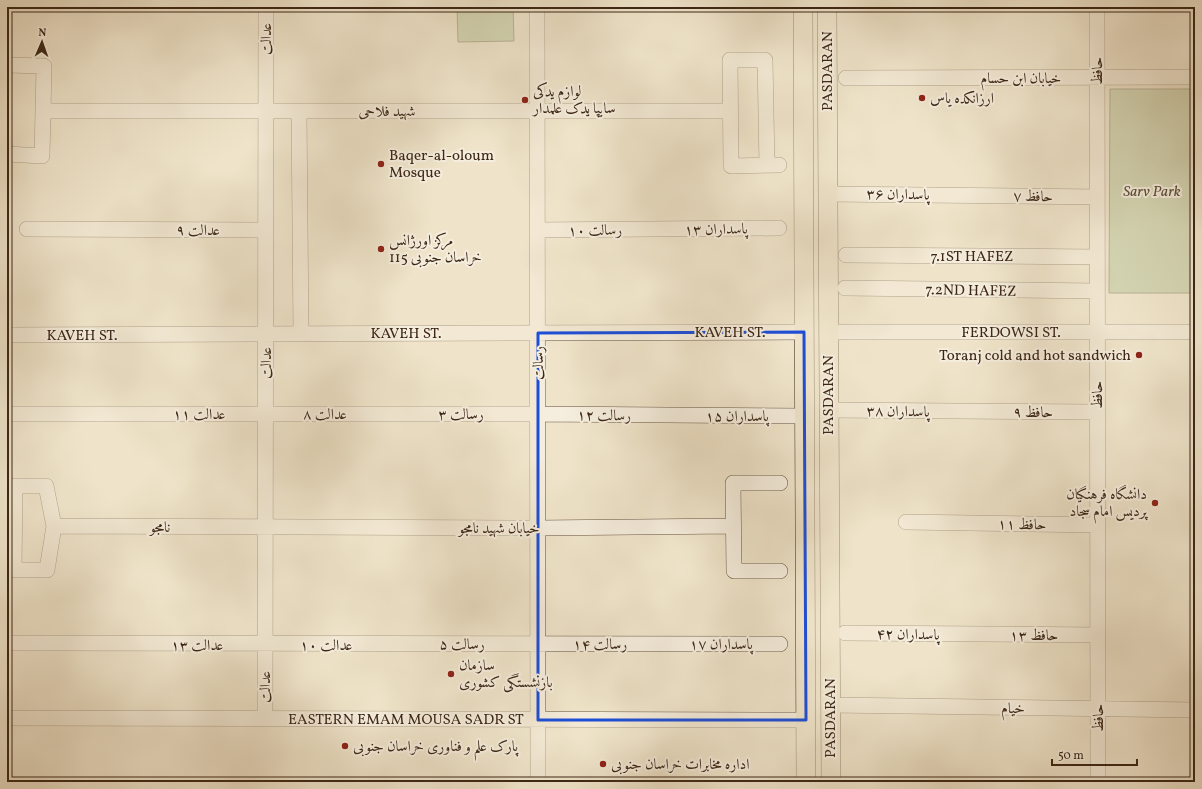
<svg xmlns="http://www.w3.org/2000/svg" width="1202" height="789" font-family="Vollkorn,Amiri,serif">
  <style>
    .green { fill: #b5c59a; stroke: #787658 }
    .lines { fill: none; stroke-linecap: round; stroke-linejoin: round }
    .minor-casing { stroke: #695643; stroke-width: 16 }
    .major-casing { stroke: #3c2716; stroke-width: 20 }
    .minor { stroke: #f5eddd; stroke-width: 15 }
    .major { stroke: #efe4ca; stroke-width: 19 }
    .marked { fill: none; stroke: #1d4ed8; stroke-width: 3; stroke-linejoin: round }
    .poi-dot { fill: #8f2418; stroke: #f5eddd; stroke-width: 1.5 }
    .labels { text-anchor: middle; stroke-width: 4; stroke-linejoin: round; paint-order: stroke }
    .street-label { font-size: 15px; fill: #3c2716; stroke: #f5eddd }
    .poi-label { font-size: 15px; fill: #3c2716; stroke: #f5eddd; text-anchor: start }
    .park-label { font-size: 15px; font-style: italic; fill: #5a4e37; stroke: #f5eddd }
  </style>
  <rect width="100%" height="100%" fill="#efe4ca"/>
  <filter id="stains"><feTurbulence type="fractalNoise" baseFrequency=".005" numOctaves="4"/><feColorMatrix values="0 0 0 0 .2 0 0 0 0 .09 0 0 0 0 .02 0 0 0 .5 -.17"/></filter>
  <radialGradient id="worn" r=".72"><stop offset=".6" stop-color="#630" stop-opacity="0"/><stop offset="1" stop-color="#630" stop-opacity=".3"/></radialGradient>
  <path class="green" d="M457,7H513L514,41L458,42Z
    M1110,89H1195V293H1109Z"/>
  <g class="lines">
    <g class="minor-casing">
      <path id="minor" d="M537,7L538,782
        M1097,7L1098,782
        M7,65L44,66L42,156L7,154
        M846,78L1195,77
        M43,111H730
        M299,111L301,334
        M767,165L765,60H730L731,166L779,165
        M828,194L1097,197
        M27,229L266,230
        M537,230L779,228
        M846,255L1097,257
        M845,288L1097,291
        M828,332H1195
        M7,335L804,332
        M828,410L1097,412
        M7,414H538L805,416
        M780,483H733L734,571H780
        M15,486H46L54,526L47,570H14Z
        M906,522L1098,525
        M54,526L538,528L733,526
        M845,633L1097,635
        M7,643C265,645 523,643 780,644
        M831,705L1195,710
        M7,718L806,720
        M265,719L266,7"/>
    </g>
    <g class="major-casing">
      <path id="major" d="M803,7L806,782
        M827,7L831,782"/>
    </g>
    <use href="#minor" class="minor"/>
    <use href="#major" class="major"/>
  </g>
  <path d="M0 0H1202V789H0ZM804,332L806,720H538V333Z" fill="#efe4ca" fill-opacity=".55" fill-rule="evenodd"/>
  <path class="marked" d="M804,332L806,720H538V333Z"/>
  <g class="poi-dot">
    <circle cx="922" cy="98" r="4"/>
    <circle cx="525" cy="100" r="4"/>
    <circle cx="381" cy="164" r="4"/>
    <circle cx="381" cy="249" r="4"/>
    <circle cx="1139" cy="355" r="4"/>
    <circle cx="1155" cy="503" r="4"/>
    <circle cx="451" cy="674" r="4"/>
    <circle cx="345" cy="746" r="4"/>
    <circle cx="603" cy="764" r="4"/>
  </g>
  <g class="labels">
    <g class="street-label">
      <text transform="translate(266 39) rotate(-90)" y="5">عدالت</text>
      <text transform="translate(827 71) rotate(-90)" y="5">PASDARAN</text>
      <text transform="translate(1097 71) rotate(-90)" y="5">حافظ</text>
      <text x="1021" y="83">خیابان ابن حسام</text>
      <text x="387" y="116">شهید فلاحی</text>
      <text transform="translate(898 194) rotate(1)" y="5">پاسداران ۳۶</text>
      <text transform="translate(1033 196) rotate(1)" y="5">حافظ ۷</text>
      <text transform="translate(716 229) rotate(-1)" y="5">پاسداران ۱۳</text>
      <text x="198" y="235">عدالت ۹</text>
      <text transform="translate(595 230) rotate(-1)" y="5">رسالت ۱۰</text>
      <text x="972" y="261">7.1ST HAFEZ</text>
      <text transform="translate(971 290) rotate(1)" y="5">7.2ND HAFEZ</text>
      <text x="730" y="337">KAVEH ST.</text>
      <text x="1011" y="337">FERDOWSI ST.</text>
      <text x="406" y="338">KAVEH ST.</text>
      <text x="82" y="340">KAVEH ST.</text>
      <text transform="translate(266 363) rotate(-90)" y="5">عدالت</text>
      <text transform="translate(538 363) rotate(-90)" y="5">رسالت</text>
      <text transform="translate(828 395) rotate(-90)" y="5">PASDARAN</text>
      <text transform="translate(1097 395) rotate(-90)" y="5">حافظ</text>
      <text transform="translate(898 411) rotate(1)" y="5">پاسداران ۳۸</text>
      <text x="1033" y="417">حافظ ۹</text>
      <text x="199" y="419">عدالت ۱۱</text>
      <text x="325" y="419">عدالت ۸</text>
      <text x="461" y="419">رسالت ۳</text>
      <text transform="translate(604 415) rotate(1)" y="5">رسالت ۱۲</text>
      <text x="737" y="421">پاسداران ۱۵</text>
      <text transform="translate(1022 524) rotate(1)" y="5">حافظ ۱۱</text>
      <text x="160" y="532">نامجو</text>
      <text x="499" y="533">خیابان شهید نامجو</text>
      <text transform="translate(908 634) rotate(1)" y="5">پاسداران ۴۲</text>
      <text x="1034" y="640">حافظ ۱۳</text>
      <text x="462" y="649">رسالت ۵</text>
      <text x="600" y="649">رسالت ۱۴</text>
      <text x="721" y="649">پاسداران ۱۷</text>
      <text x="197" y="650">عدالت ۱۳</text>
      <text x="326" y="650">عدالت ۱۰</text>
      <text transform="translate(265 687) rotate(-90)" y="5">عدالت</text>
      <text transform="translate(1013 708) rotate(1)" y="5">خیام</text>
      <text transform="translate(830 718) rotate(-90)" y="5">PASDARAN</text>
      <text transform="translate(1098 718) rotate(-90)" y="5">حافظ</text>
      <text x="406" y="724">EASTERN EMAM MOUSA SADR ST</text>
    </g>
    <g class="poi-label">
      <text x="533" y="96">لوازم یدکی<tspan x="533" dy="17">سایپا یدک علمدار</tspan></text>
      <text x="930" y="103">ارزانکده یاس</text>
      <text x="389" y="160">Baqer-al-oloum<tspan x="389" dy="17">Mosque</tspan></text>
      <text x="389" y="245">مرکز اورژانس<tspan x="389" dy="17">115 خراسان جنوبی</tspan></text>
      <text x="1131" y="360" text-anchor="end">Toranj cold and hot sandwich</text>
      <text x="1147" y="499" text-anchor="end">دانشگاه فرهنگیان<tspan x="1147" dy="17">پردیس امام سجاد</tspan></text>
      <text x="459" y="670">سازمان<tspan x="459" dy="17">بازنشستگی کشوری</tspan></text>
      <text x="353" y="751">پارک علم و فناوری خراسان جنوبی</text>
      <text x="611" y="769">اداره مخابرات خراسان جنوبی</text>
    </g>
    <g class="park-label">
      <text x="1152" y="196">Sarv Park</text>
    </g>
  </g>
  <rect width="1202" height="789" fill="none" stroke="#efe4ca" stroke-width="24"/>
  <rect x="8" y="8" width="1186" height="773" fill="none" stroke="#3c2716" stroke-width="2"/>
  <rect x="12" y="12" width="1178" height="765" fill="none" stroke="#3c2716"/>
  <g transform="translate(42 42) rotate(2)" stroke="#f5eddd" stroke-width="3" paint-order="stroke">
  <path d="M0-3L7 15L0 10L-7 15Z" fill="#3c2716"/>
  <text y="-6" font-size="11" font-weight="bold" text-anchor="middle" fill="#3c2716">N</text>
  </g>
  <path d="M1052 759v6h85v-6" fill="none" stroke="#3c2716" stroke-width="2"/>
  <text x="1058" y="759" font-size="12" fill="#3c2716" stroke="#f5eddd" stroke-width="3" paint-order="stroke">50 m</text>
  <rect width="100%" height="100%" filter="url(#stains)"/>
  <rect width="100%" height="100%" fill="url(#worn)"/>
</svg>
